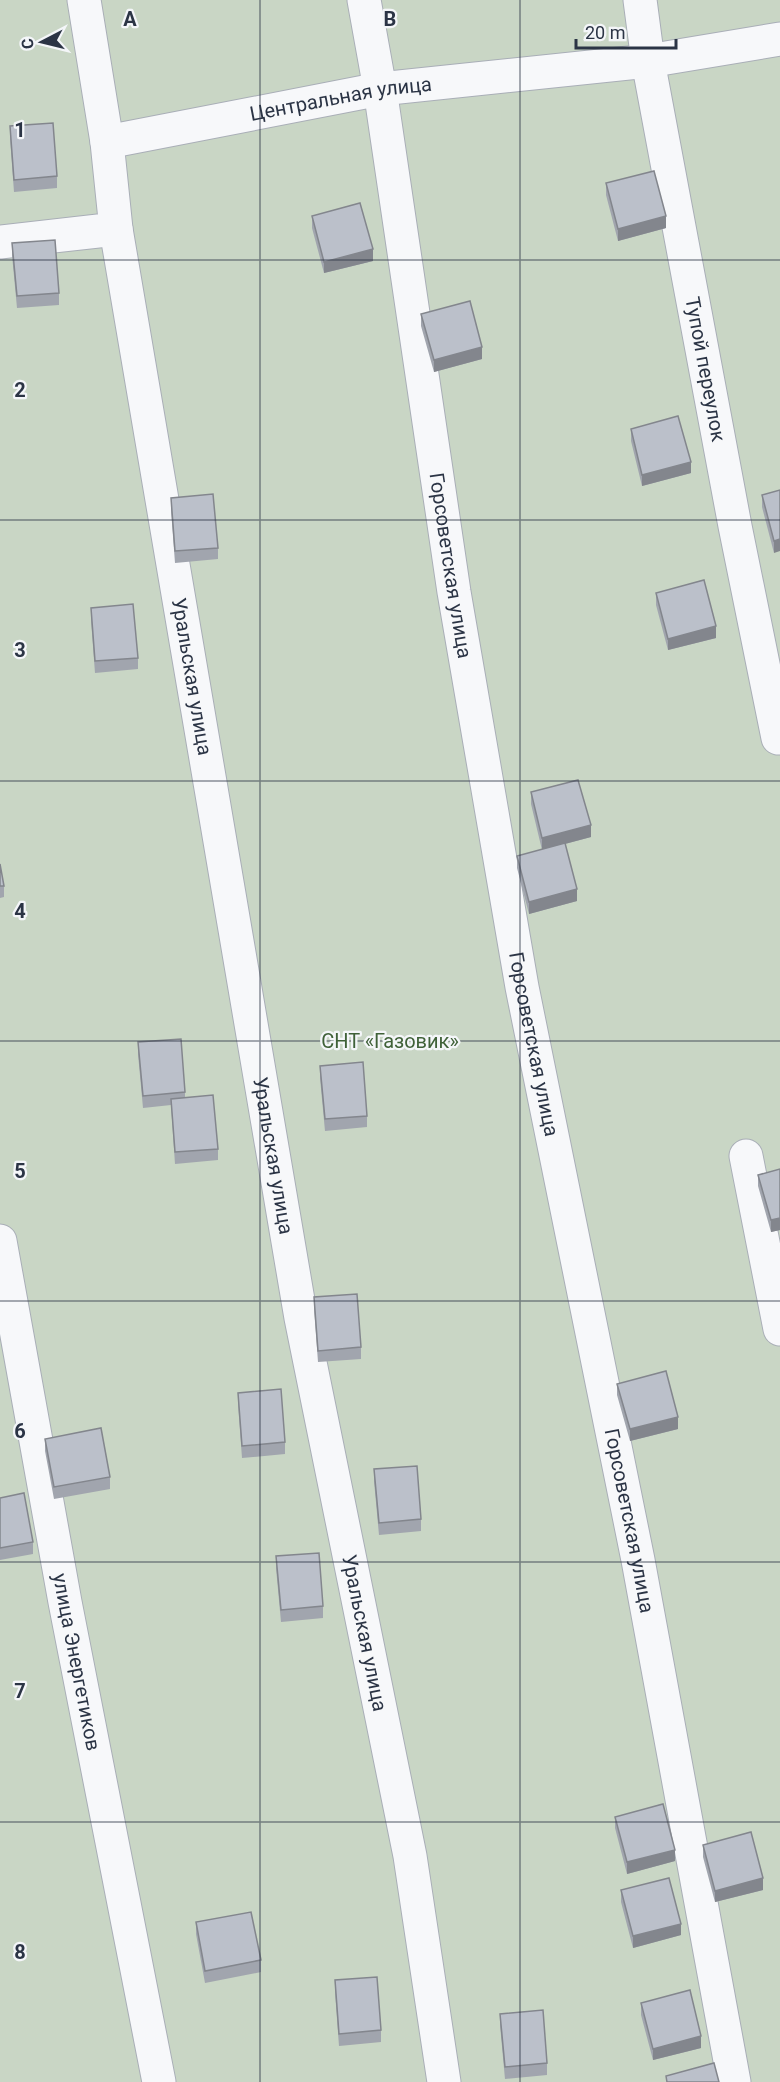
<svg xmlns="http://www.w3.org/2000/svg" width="780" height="2082" font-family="Roboto,sans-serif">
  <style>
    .green { fill: #c9d6c5 }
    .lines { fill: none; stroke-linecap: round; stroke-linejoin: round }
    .minor-casing { stroke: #a9aeb7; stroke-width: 35 }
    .minor { stroke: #f7f8fa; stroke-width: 33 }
    .wall { fill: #a1a5ae }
    .shaded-wall { fill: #83868d }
    .building { fill: #bbc0ca; stroke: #83868d; stroke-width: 1.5 }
    .grid { fill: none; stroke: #2b3445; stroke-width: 1.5; stroke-opacity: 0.55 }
    .labels { text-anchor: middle; stroke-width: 4.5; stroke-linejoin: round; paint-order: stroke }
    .street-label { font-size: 20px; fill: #2b3445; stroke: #f4f6f9 }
    .park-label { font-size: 20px; fill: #3f6138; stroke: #f4f6f9 }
    .grid-label { font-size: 20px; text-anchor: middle; font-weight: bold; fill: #2b3445; stroke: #f4f6f9; stroke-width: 4.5; stroke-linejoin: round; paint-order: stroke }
  </style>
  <rect width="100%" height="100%" fill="#e4e7ec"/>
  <path class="green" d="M0,0H780V2082H0Z"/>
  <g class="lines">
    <g class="minor-casing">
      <g id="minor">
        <path d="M84,0L107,142"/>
        <path id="s1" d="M364,0L380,89L454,592L522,987L638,1560L734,2082"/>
        <path id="s2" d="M640,0L648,61L735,526L778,738"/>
        <path id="s3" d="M116,229L301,1318L410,1856L444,2082"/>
        <path id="s4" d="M0,242L116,229L107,142L380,89L648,61L780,39"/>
        <path d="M746,1156L780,1329"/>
        <path id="s5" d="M0,1241L65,1602L159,2082"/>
      </g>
    </g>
    <use href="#minor" class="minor"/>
  </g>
  <path class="wall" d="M10,126L57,176V188L14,192L10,138Z
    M606,183L666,228L618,241L606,195Z
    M312,216L373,261L324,273L312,228Z
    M12,243L59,293V305L17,308L12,255Z
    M421,314L482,359L434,372L421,326Z
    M631,429L691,473L642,486L631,441Z
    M780,490L774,553L762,507V495Z
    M171,498L218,548V559L175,563L171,510Z
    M656,593L716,638L668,650L656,605Z
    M91,608L138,658V669L95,673L91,620Z
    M531,792L591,837L565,844L577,901L529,914L517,868V856L542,850L531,804Z
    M0,864L4,886V897L0,898Z
    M138,1042L185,1092V1097L218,1149V1160L175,1164L171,1105L143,1108L138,1054Z
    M320,1066L367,1116V1127L325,1131L320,1078Z
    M780,1169V1230L771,1232L758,1186V1175Z
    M314,1297L361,1347V1359L318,1362L314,1309Z
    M617,1384L678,1429L630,1441L617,1395Z
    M238,1393L285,1442V1454L242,1458L238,1404Z
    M45,1439L110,1477V1489L54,1499L45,1451Z
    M374,1469L421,1519V1531L379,1535L374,1481Z
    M0,1498L33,1542V1554L0,1560Z
    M276,1556L323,1606V1618L281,1622L276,1568Z
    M615,1817L675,1861L627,1874L615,1828Z
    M703,1845L763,1890L715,1902L703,1857Z
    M621,1890L681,1935L633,1948L621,1902Z
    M196,1922L261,1960V1972L205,1983L196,1934Z
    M335,1980L381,2030V2042L339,2046L335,1992Z
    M641,2003L701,2048L653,2060L641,2015Z
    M500,2014L547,2063V2075L505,2079L500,2025Z"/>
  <path class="shaded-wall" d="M666,216V228L618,241V229Z
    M373,249V261L324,273V262Z
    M482,347V359L434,372V360Z
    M691,462V473L642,486V475Z
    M780,539V551L774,553V541Z
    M716,626V638L668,650V639Z
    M591,825V837L542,850V838Z
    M577,889V901L529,914V902Z
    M780,1218V1230L771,1232V1220Z
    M678,1417V1429L630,1441V1429Z
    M675,1850V1861L627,1874V1862Z
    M763,1878V1890L715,1902V1891Z
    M681,1924V1935L633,1948V1936Z
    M701,2036V2048L653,2060V2049Z"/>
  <path class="building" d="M53,123L57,176L14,180L10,126Z
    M654,171L666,216L618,229L606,183Z
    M360,203L373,249L324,262L312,216Z
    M55,240L59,293L17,296L12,243Z
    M470,301L482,347L434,360L421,314Z
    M678,416L691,462L642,475L631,429Z
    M780,490V539L774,541L762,495Z
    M213,494L218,548L175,551L171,498Z
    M704,580L716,626L668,639L656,593Z
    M133,604L138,658L95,661L91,608Z
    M578,780L591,825L542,838L531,792Z
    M565,843L577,889L529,902L517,856Z
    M0,864L4,886H0Z
    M181,1039L185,1092L143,1096L138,1042Z
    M363,1062L367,1116L325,1119L320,1066Z
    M213,1095L218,1149L175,1152L171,1099Z
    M780,1169V1218L771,1220L758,1175Z
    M357,1294L361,1347L318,1351L314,1297Z
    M666,1371L678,1417L630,1429L617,1384Z
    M281,1389L285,1442L242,1446L238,1393Z
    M101,1428L110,1477L54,1487L45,1439Z
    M417,1466L421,1519L379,1523L374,1469Z
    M24,1493L33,1542L0,1548V1498Z
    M319,1553L323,1606L281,1610L276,1556Z
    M663,1804L675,1850L627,1862L615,1817Z
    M751,1832L763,1878L715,1891L703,1845Z
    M669,1878L681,1924L633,1936L621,1890Z
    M251,1912L261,1960L205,1971L196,1922Z
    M377,1977L381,2030L339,2034L335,1980Z
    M690,1990L701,2036L653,2049L641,2003Z
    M543,2010L547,2063L505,2067L500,2014Z
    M714,2063L719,2082H667L666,2076Z"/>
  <path class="grid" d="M260,0V2082M520,0V2082M0,260H780M0,520H780M0,781H780M0,1041H780M0,1301H780M0,1562H780M0,1822H780"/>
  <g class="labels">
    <g class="street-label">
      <text dy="7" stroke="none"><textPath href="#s4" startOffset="442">Центральная улица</textPath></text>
      <text dy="7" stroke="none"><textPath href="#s2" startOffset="375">Тупой переулок</textPath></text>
      <text dy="7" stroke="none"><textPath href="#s1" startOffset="572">Горсоветская улица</textPath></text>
      <text dy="7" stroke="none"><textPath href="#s3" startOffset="454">Уральская улица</textPath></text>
      <text dy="7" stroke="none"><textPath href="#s1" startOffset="1058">Горсоветская улица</textPath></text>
      <text dy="7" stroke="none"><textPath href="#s3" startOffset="940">Уральская улица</textPath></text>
      <text dy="7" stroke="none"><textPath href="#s1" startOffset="1544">Горсоветская улица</textPath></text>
      <text dy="7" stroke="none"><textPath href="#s3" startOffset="1426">Уральская улица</textPath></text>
      <text dy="7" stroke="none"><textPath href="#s5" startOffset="428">улица Энергетиков</textPath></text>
    </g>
    <g class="park-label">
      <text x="390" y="1048">СНТ «Газовик»</text>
    </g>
  </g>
  <g class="grid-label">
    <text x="130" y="26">A</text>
    <text x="390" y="26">B</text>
    <text x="20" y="137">1</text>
    <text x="20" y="397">2</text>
    <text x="20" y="657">3</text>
    <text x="20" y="918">4</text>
    <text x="20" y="1178">5</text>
    <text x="20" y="1438">6</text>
    <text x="20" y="1698">7</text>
    <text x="20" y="1959">8</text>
  </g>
  <g transform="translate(42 42) rotate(263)" stroke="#f4f6f9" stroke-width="4.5" paint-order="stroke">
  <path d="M0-4.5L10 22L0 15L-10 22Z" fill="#2b3445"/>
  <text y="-9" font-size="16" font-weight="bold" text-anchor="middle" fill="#2b3445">С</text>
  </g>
  <path d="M576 39v9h100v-9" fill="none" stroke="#2b3445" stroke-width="3"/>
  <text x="585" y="39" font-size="18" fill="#2b3445" stroke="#f4f6f9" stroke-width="4.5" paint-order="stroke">20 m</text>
</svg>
